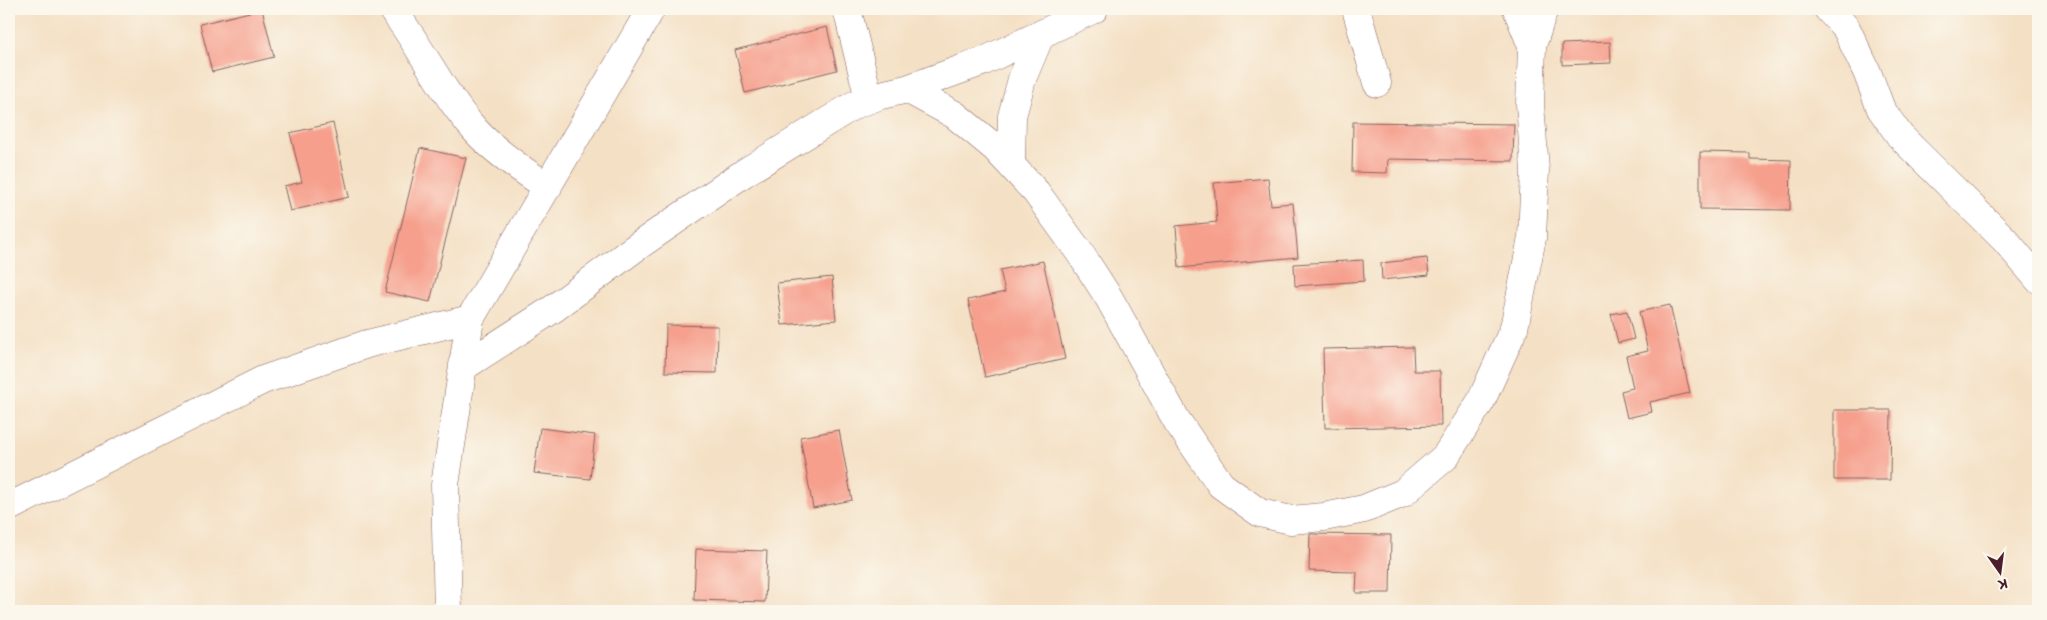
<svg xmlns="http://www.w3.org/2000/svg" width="2047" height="620" font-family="Itim,sans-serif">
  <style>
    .building { fill: #f69f8c }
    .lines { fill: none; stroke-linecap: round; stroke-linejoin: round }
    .minor-casing { stroke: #866361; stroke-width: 29 }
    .minor { stroke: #fff; stroke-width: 28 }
  </style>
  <rect width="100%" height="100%" fill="#fbf7ec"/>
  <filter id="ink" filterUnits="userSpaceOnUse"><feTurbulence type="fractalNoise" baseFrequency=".02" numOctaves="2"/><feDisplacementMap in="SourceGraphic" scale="10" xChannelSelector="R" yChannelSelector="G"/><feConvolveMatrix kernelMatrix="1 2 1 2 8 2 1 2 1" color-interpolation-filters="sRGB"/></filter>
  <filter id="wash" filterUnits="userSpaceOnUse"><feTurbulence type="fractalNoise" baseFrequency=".0096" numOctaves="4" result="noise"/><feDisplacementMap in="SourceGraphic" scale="20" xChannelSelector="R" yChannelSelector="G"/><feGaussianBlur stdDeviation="1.12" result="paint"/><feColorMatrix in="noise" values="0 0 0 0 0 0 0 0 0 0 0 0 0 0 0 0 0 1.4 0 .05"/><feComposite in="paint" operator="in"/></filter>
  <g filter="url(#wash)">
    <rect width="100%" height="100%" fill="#f4e0c4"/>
    <g id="blocks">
      <path class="building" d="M262,9L274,57L212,72L200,24Z
        M827,27L837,70L745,93L735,50Z
        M1610,42L1611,63L1562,65V44Z
        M1353,122L1514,124L1513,161L1388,159L1387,173L1352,172Z
        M333,123L349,197L290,211L284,186L302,182L290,133Z
        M420,148L466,158L430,302L385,292Z
        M1700,152L1750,153V159L1791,160L1790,210L1700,209Z
        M1268,178L1271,205L1293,203L1298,257L1179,268L1176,226L1217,222L1214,183Z
        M1427,258L1429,275L1382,280L1381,263Z
        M1363,260L1364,281L1295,286L1294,264Z
        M1043,261L1065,359L985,377L968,300L1005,292L1000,270Z
        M832,277L836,320L782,325L777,283Z
        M1670,305L1690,393L1650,402L1652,412L1627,418L1621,391L1633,388L1626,356L1648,351L1639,312Z
        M1627,311L1634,339L1618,343L1611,314Z
        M666,325L718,326L717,373L665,372Z
        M1413,347L1414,371H1440L1441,426L1325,428L1323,349Z
        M1834,410H1891L1890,480H1834Z
        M540,428L595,435L590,479L534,473Z
        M839,430L852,500L813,508L800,437Z
        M1310,534L1391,535L1390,593H1356L1357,572L1309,571Z
        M696,549L767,551L765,602L694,600Z"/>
    </g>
  </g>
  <g filter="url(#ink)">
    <use href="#blocks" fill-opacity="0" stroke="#866361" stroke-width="1"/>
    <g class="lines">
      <g class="minor-casing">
        <path id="minor" d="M392,9C422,48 442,93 475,130C493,150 525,172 548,187
          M847,9L869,99
          M1356,9L1377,83
          M1517,9L1532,46
          M1828,9L1846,28L1867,72L1881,109L1900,136L2005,240L2038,279
          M907,89L955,115L995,148L1036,192L1080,253L1109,298L1177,421L1221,485L1260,513L1291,520L1324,517L1364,509L1403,493L1445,457L1481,401L1514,328L1532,238L1535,170L1530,104L1532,46L1544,9
          M1011,165L1012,116L1022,79L1040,36
          M463,367L553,309L635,248L744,173L854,105L881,95L907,89L984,61L1094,9
          M9,507L263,380L367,344L470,319
          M448,611L445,485L470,319L651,9"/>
      </g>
      <use href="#minor" class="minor"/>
    </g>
  </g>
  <rect width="2047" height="620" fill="none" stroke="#fbf7ec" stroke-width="30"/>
  <g transform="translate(2000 572) rotate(166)" stroke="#fbf7ec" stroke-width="4" paint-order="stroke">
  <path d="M0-4L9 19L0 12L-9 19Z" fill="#4a1f2b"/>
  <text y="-8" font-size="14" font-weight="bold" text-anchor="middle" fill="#4a1f2b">K</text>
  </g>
</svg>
